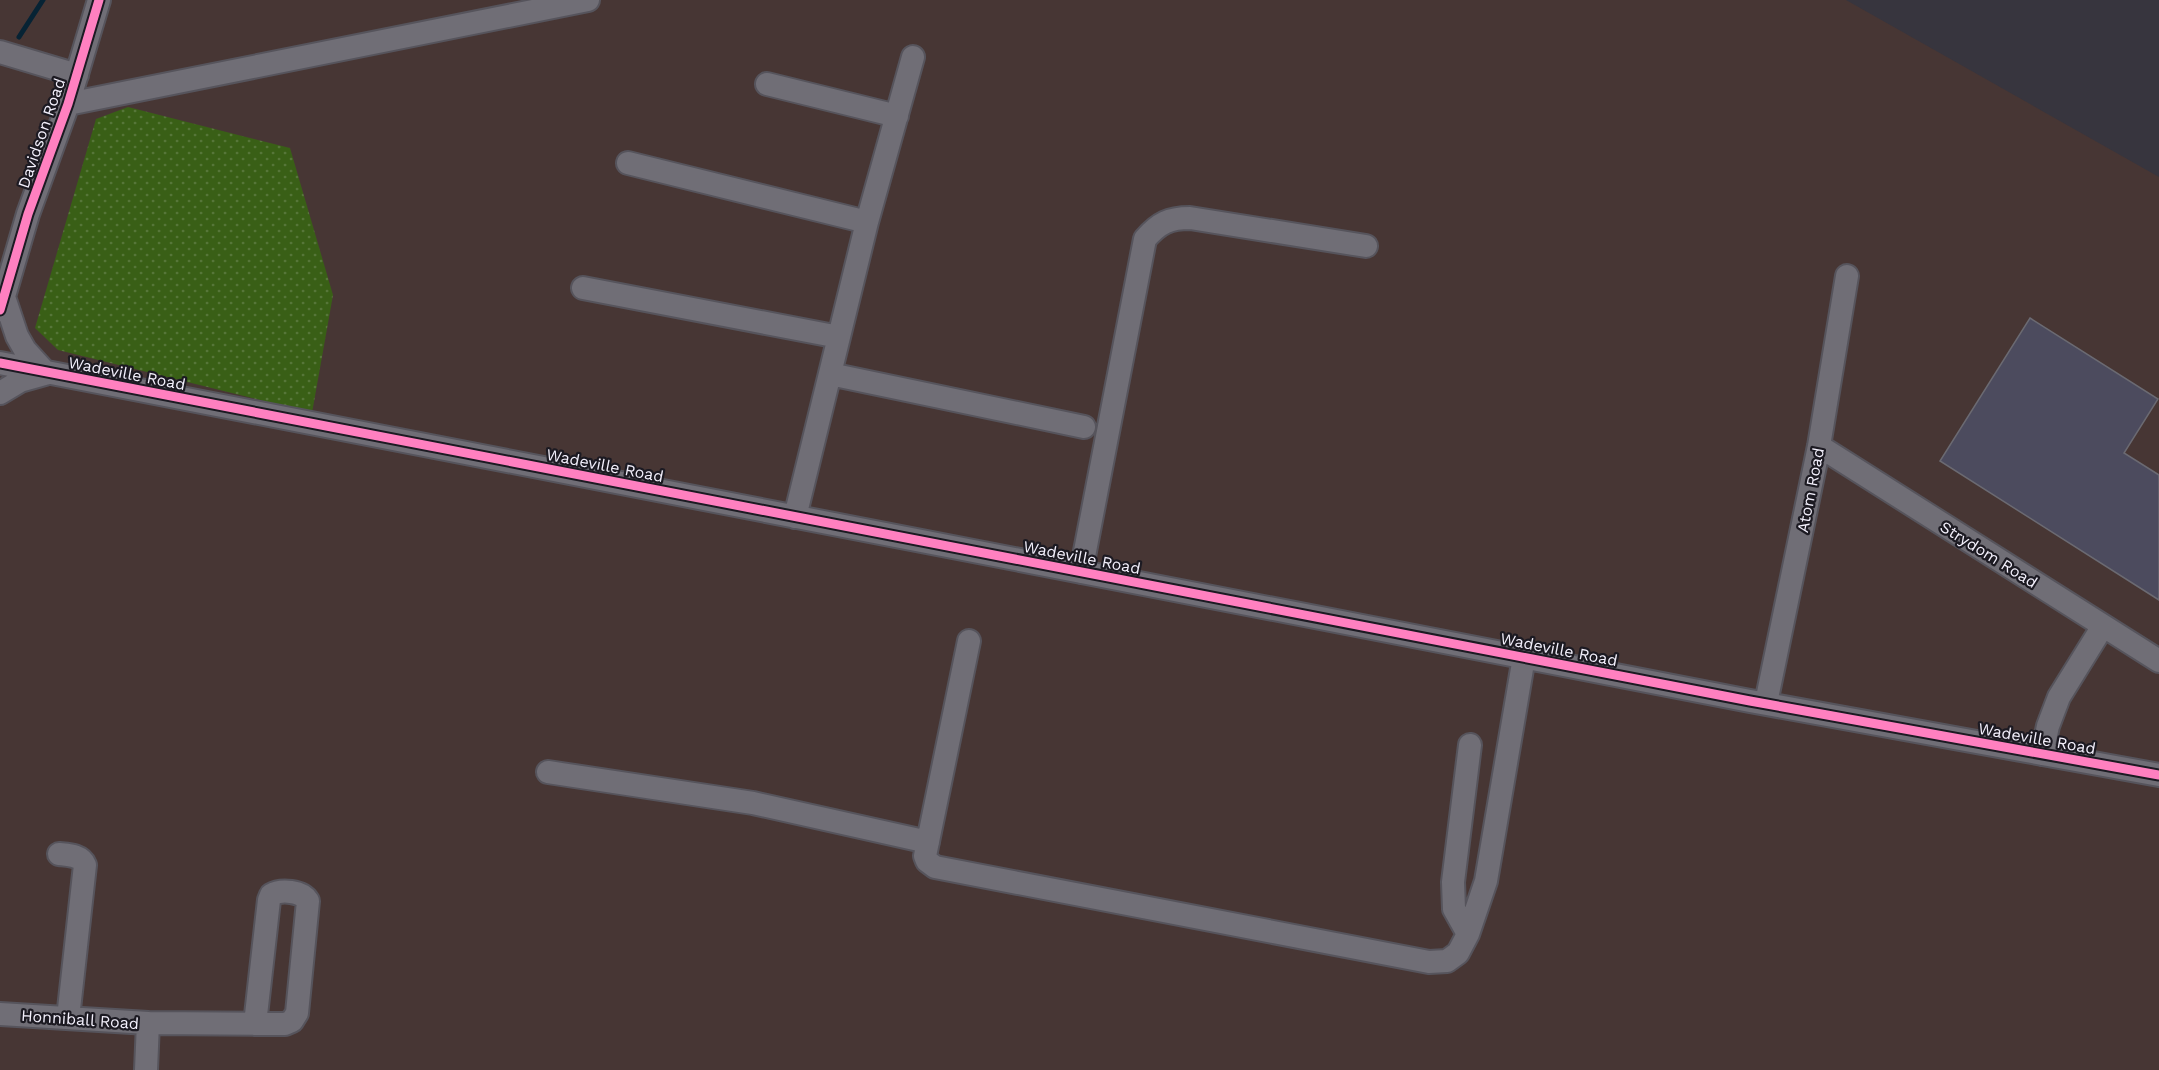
<svg xmlns="http://www.w3.org/2000/svg" width="2159" height="1070" font-family="'Work Sans',sans-serif">
  <style>
    .industrial { fill: #473634 }
    .green { fill: url(#green-dots) }
    .lines { fill: none; stroke-linecap: round; stroke-linejoin: round }
    .stream { stroke: #072334; stroke-width: 5 }
    .building { fill: #4c4b5e; stroke: #6b6a72; stroke-width: 1.5 }
    .minor-casing { stroke: #56545c; stroke-width: 26 }
    .minor { stroke: #706e76; stroke-width: 22 }
    .cycleway-casing { stroke: #1c1a22; stroke-width: 13 }
    .cycleway { stroke: #ff80c0; stroke-width: 9 }
    .labels { text-anchor: middle; stroke-width: 4.5; stroke-linejoin: round; paint-order: stroke }
    .street-label { font-size: 16px; fill: #f3f0fc; stroke: #1c1a22 }
  </style>
  <defs>
    <pattern id="green-dots" width="8" height="8" patternUnits="userSpaceOnUse" patternTransform="scale(1.5)"><rect width="8" height="8" fill="#395f16"/><path d="M2 2h.1M6 6h.1" fill="none" stroke="#567639" stroke-width="1.8" stroke-linecap="round"/></pattern>
  </defs>
  <rect width="100%" height="100%" fill="#37353e"/>
  <path class="industrial" d="M0,0H1846L2159,177V1070H0Z"/>
  <path class="green" d="M128,107L290,148L333,295L312,413L58,350L35,328L96,119Z"/>
  <g class="lines">
    <path class="stream" d="M19,37L43,0"/>
  </g>
  <path class="building" d="M2030,318L2158,399L2124,453L2159,475V600L1940,461Z"/>
  <g class="lines">
    <g class="minor-casing">
      <path id="minor" d="M0,52L77,75
        M767,84L897,116
        M68,104L588,0
        M628,163L867,222
        M583,288L839,337
        M4,297L17,336L25,350L45,372
        M0,310L28,214L68,104L99,0
        M0,363L1750,701L2159,775
        M830,374L1084,427
        M0,393L20,381L45,374
        M1819,446L2159,661
        M795,517L867,222L913,57
        M1081,572L1145,239C1159,223 1169,218 1190,218L1366,246
        M969,641L925,856L927,861L935,867L1429,962L1447,961L1458,953L1468,934L1486,881L1524,657
        M1766,703L1819,446L1847,276
        M2042,754L2048,726L2059,697L2103,626
        M548,772L753,803L928,842
        M59,854C69,855 81,855 85,865L68,1018
        M1468,934L1454,909L1453,882L1470,745
        M0,1014L148,1023L146,1070
        M148,1023L285,1024L292,1021L297,1013L308,901C302,891 281,889 271,895L269,900L255,1024"/>
    </g>
    <use href="#minor" class="minor"/>
    <g class="cycleway-casing">
      <path id="cycleway" d="M0,310L28,214L68,104L99,0
        M0,363L1750,701L2159,775"/>
    </g>
    <use href="#cycleway" class="cycleway"/>
  </g>
  <g class="labels">
    <g class="street-label">
      <text transform="translate(41 133) rotate(-71)" y="6">Davidson Road</text>
      <text transform="translate(127 373) rotate(11)" y="6">Wadeville Road</text>
      <text transform="translate(605 465) rotate(11)" y="6">Wadeville Road</text>
      <text transform="translate(1810 490) rotate(-79)" y="6">Atom Road</text>
      <text transform="translate(1989 554) rotate(32)" y="6">Strydom Road</text>
      <text transform="translate(1082 557) rotate(11)" y="6">Wadeville Road</text>
      <text transform="translate(1559 649) rotate(11)" y="6">Wadeville Road</text>
      <text transform="translate(2037 738) rotate(10)" y="6">Wadeville Road</text>
      <text transform="translate(80 1019) rotate(4)" y="6">Honniball Road</text>
    </g>
  </g>
</svg>
